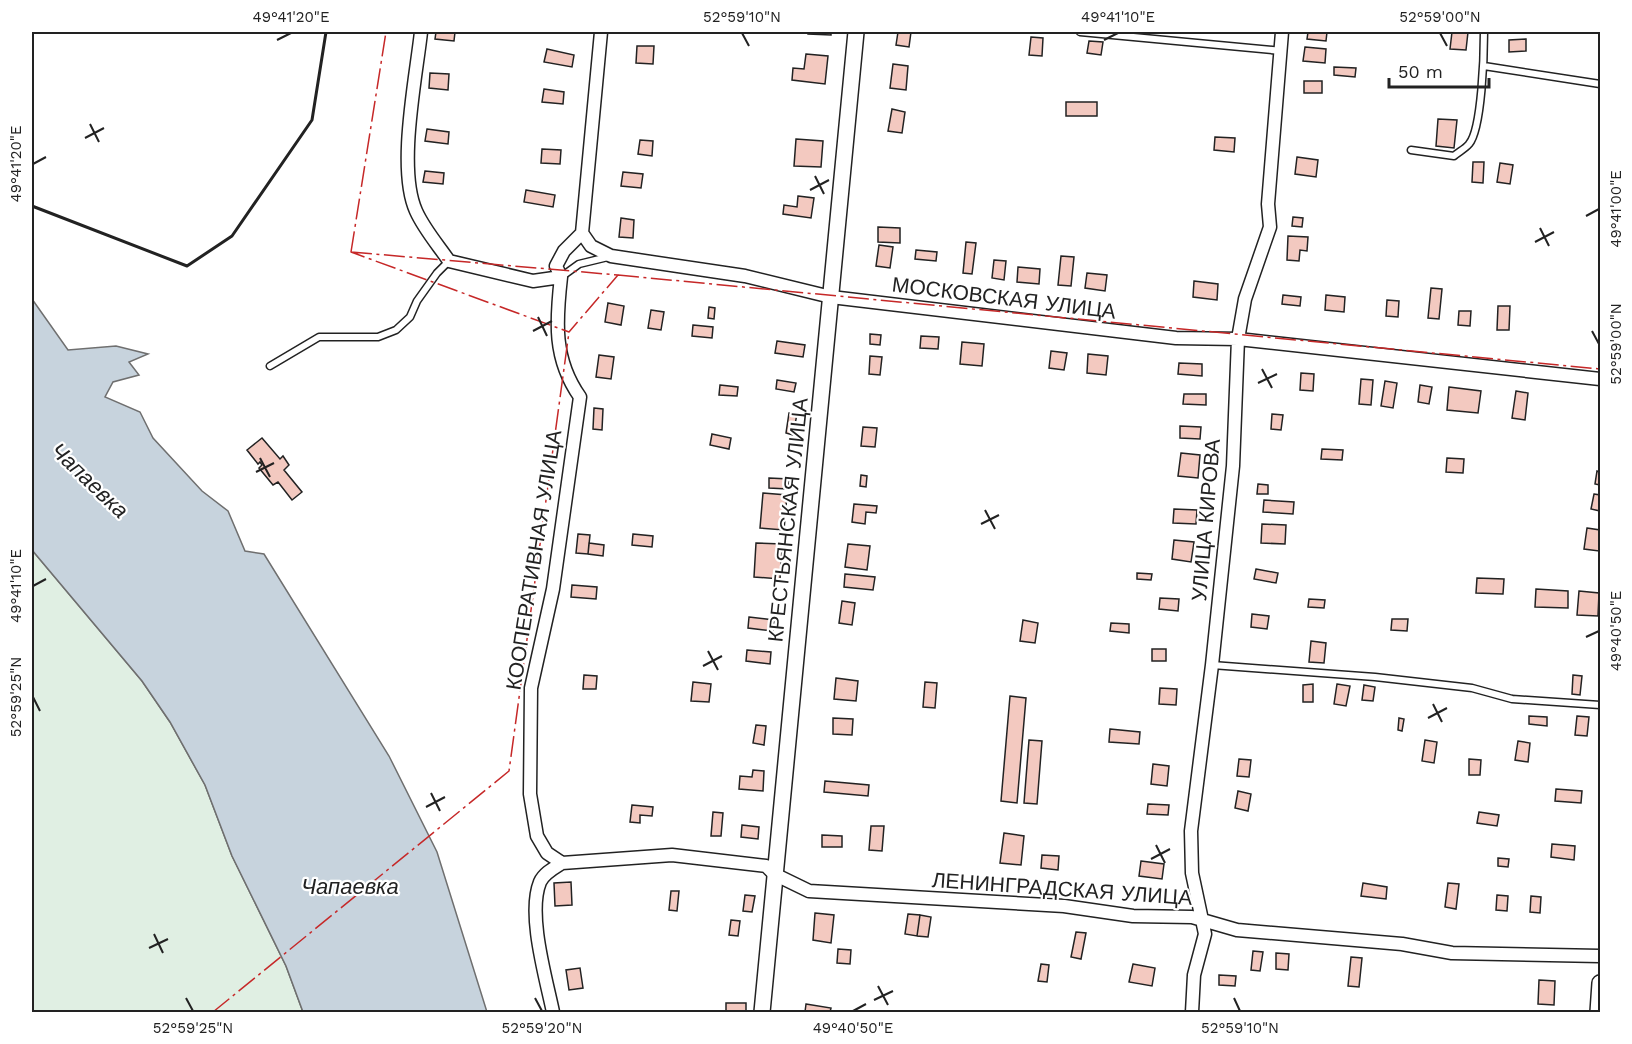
<svg xmlns="http://www.w3.org/2000/svg" width="1632" height="1044" font-family="'Work Sans',sans-serif">
  <style>
    .green { fill: #e0efe3; stroke: #6f6f6f; stroke-width: 1.5 }
    .water { fill: #c7d3dd; stroke: #6f6f6f; stroke-width: 1.5 }
    .building { fill: #f3c9c0; stroke: #222; stroke-width: 1.5 }
    .lines { fill: none; stroke-linecap: round; stroke-linejoin: round }
    .service-casing { stroke: #222; stroke-width: 9 }
    .minor-casing { stroke: #222; stroke-width: 15 }
    .tertiary-casing { stroke: #222; stroke-width: 18 }
    .service { stroke: #fff; stroke-width: 6 }
    .minor { stroke: #fff; stroke-width: 12 }
    .tertiary { stroke: #fff; stroke-width: 15 }
    .wall { stroke: #222; stroke-width: 3 }
    .power { stroke: #c62828; stroke-width: 1.5; stroke-dasharray: 21 4.5 3 4.5; stroke-linecap: butt }
    .ticks { fill: none; stroke: #222; stroke-width: 2 }
    .labels { text-anchor: middle; stroke-width: 4.5; stroke-linejoin: round; paint-order: stroke }
    .street-label { font-size: 21px; fill: #222; stroke: #fff }
    .water-label { font-size: 22px; font-style: italic; fill: #222; stroke: #fff }
    .neatline { fill: none; stroke: #222; stroke-width: 2 }
    .ticks-label { font-size: 15px; text-anchor: middle; fill: #222 }
  </style>
  <rect width="100%" height="100%" fill="#fff"/>
  <path class="green" d="M32,550L142,681L170,722L205,785L232,856L286,966L303,1012H32Z"/>
  <path class="water" d="M32,299L68,350L116,346L148,354L129,362L139,375L113,382L105,397L140,412L153,438L202,491L228,511L245,551L264,554L389,756L437,852L487,1012H303L286,966L232,856L205,785L170,722L142,681L32,550Z"/>
  <path class="building" d="M436,32H455L454,41L435,39Z
    M808,32H831V35L808,34Z
    M898,32H911L909,47L896,45Z
    M1308,32H1327L1326,41L1307,39Z
    M1452,32H1468L1466,50L1450,49Z
    M1031,37L1043,38L1042,56L1029,55Z
    M1526,39V51L1509,52V40Z
    M1089,41L1103,42L1101,55L1087,53Z
    M637,46H654L653,64L636,63Z
    M1305,47L1326,49L1325,63L1303,61Z
    M547,49L574,55L572,67L544,62Z
    M806,54L828,56L825,84L792,80L793,68L804,69Z
    M893,64L908,66L906,90L890,88Z
    M1334,67L1356,68L1355,77L1334,75Z
    M430,73L449,74L448,90L429,88Z
    M1304,81H1322V93H1304Z
    M544,89L564,92L563,104L542,102Z
    M1066,102H1097V116H1066Z
    M892,109L905,112L902,133L888,131Z
    M1438,119L1457,120L1454,148L1436,146Z
    M427,129L449,132L448,144L425,141Z
    M1215,137L1235,138L1234,152L1214,150Z
    M796,139L823,141L821,167L794,166Z
    M640,140L653,141L652,156L638,154Z
    M542,149L561,150L560,164L541,163Z
    M1297,157L1318,160L1316,177L1295,174Z
    M1473,162H1484L1483,183L1472,182Z
    M1500,163L1513,165L1510,184L1497,182Z
    M425,171L444,173L443,184L423,182Z
    M623,172L643,174L641,188L621,186Z
    M526,190L555,195L553,207L524,202Z
    M798,196L814,198L811,218L783,214L784,205L797,207Z
    M1293,217L1303,218L1302,227L1292,226Z
    M621,218L634,220L633,238L619,237Z
    M878,227L900,228V243L878,242Z
    M1288,236L1308,237L1307,251L1300,250L1299,261L1287,260Z
    M966,242L976,243L972,274L963,273Z
    M879,245L893,247L890,268L876,266Z
    M916,250L937,252L936,261L915,259Z
    M1061,256L1074,257L1071,286L1058,285Z
    M994,260L1006,261L1004,280L992,278Z
    M1018,267L1040,269L1039,284L1017,282Z
    M1087,273L1107,275L1105,291L1085,288Z
    M1194,281L1218,284L1217,300L1193,297Z
    M1431,288L1442,289L1439,319L1428,318Z
    M1283,295L1301,297L1300,306L1282,304Z
    M1326,295L1345,297L1344,312L1325,310Z
    M1387,300L1399,301L1398,317L1386,316Z
    M608,303L624,306L621,325L605,322Z
    M1498,306H1510L1509,330H1497Z
    M709,307L715,308L714,319L708,318Z
    M651,310L664,312L661,330L648,328Z
    M1459,311H1471L1470,326L1458,325Z
    M693,325L713,327L712,338L692,336Z
    M870,334L881,335L880,345L870,344Z
    M921,336L939,337L938,349L920,348Z
    M777,341L805,345L803,357L775,353Z
    M962,342L984,344L982,366L960,364Z
    M1051,351L1067,353L1064,370L1049,368Z
    M1088,354L1108,356L1106,375L1087,373Z
    M599,355L614,357L611,379L596,377Z
    M870,356L882,357L880,375L869,374Z
    M1179,363L1202,364V376L1178,374Z
    M1301,373L1314,374L1313,391L1300,390Z
    M1361,379L1373,380L1371,405L1359,404Z
    M777,380L796,383L794,392L776,389Z
    M1385,381L1397,383L1393,408L1381,406Z
    M720,385L738,387L737,396L719,395Z
    M1420,385L1432,387L1429,404L1418,402Z
    M1449,387L1481,391L1478,413L1447,410Z
    M1516,391L1528,393L1525,420L1512,418Z
    M1184,394H1206V405L1183,404Z
    M594,408L603,409L602,430L593,429Z
    M789,413L797,414L793,435L786,433Z
    M1272,414L1283,415L1281,430L1271,429Z
    M1180,426L1201,427L1200,439L1180,438Z
    M863,427L877,428L875,447L861,446Z
    M712,434L731,438L729,449L710,445Z
    M262,438L280,459L283,456L289,465L284,470L302,492L292,500L278,482L273,485L259,468L262,465L260,462L258,464L247,450Z
    M1322,449L1343,450L1342,460L1321,459Z
    M1181,453L1200,455L1198,478L1178,476Z
    M1447,458L1464,459L1463,473L1446,472Z
    M1597,471L1600,472V485L1595,484Z
    M861,475L867,476L866,487L860,486Z
    M769,478L789,479L788,489L769,488Z
    M1258,484L1268,485V494H1257Z
    M763,493L787,495L784,530L760,528Z
    M1594,494L1600,495V511L1591,509Z
    M1264,500L1294,502L1293,514L1263,512Z
    M854,504L877,506L876,513L866,512L865,524L852,522Z
    M1174,509L1197,510L1196,524L1173,523Z
    M1262,524L1286,525L1285,544L1261,543Z
    M1587,528L1600,530L1599,551L1584,549Z
    M578,534L590,535L588,554L576,553Z
    M633,534L653,536L652,547L632,545Z
    M1174,540L1194,542L1191,562L1172,559Z
    M589,543L604,545L603,556L588,554Z
    M756,543L782,544L780,579L754,577Z
    M848,544L870,546L867,570L845,567Z
    M1256,569L1278,573L1276,583L1254,579Z
    M1137,573L1152,574L1151,580L1137,579Z
    M845,574L875,577L873,590L844,587Z
    M1477,578L1504,579L1503,594L1476,593Z
    M572,585L597,587L596,599L571,597Z
    M1536,589L1568,591V608L1535,607Z
    M1579,591L1599,593L1598,616L1577,615Z
    M1160,598L1179,599L1178,611L1159,609Z
    M1309,599L1325,600L1324,608L1308,607Z
    M842,601L855,603L852,625L839,623Z
    M1252,614L1269,616L1267,629L1251,627Z
    M749,617L774,620L773,631L748,628Z
    M1392,619H1408L1407,631L1391,630Z
    M1023,620L1038,623L1035,643L1020,641Z
    M1111,623L1129,624V633L1110,631Z
    M1311,641L1326,643L1324,663L1309,662Z
    M1152,649H1166V661H1152Z
    M747,650L771,652L770,664L746,661Z
    M584,675L597,676L596,689H583Z
    M1573,675L1582,676L1580,695L1572,694Z
    M836,678L858,681L856,701L834,699Z
    M693,682L711,684L709,702L691,701Z
    M925,682L937,683L935,708L923,707Z
    M1313,684V702H1303V685Z
    M1337,684L1350,686L1346,706L1334,704Z
    M1364,685L1375,687L1373,701L1362,700Z
    M1160,688L1177,689L1176,705L1159,704Z
    M1010,696L1026,698L1017,803L1001,801Z
    M1529,716L1547,717V726L1529,724Z
    M1577,716L1589,717L1587,736L1575,735Z
    M833,718L853,719L852,735L833,734Z
    M1399,718L1404,719L1402,731L1398,730Z
    M756,725L766,726L764,745L753,743Z
    M1110,729L1140,732L1139,744L1109,742Z
    M1029,740L1042,741L1037,804L1024,803Z
    M1425,740L1437,742L1434,763L1422,761Z
    M1518,741L1530,743L1528,762L1515,760Z
    M1239,759L1251,760L1249,777L1237,776Z
    M1469,759L1481,760L1480,775H1469Z
    M1153,764L1169,766L1167,786L1151,784Z
    M753,770L764,771L763,791L739,789L740,776L752,777Z
    M825,781L869,785L868,796L824,792Z
    M1556,789L1582,791L1581,803L1555,801Z
    M1238,791L1251,794L1248,811L1235,808Z
    M1148,804L1169,805L1168,815L1147,814Z
    M632,805L653,807L652,816L640,815V823L630,822Z
    M713,812L723,813L721,836H711Z
    M1479,812L1499,815L1497,826L1477,823Z
    M742,825L759,827L758,839L741,837Z
    M871,826H884L882,851L869,850Z
    M1004,833L1024,836L1021,865L1000,863Z
    M822,835L842,836V847H822Z
    M1552,844L1575,846L1574,860L1551,857Z
    M1042,855L1059,856L1058,870L1041,868Z
    M1498,858L1509,859L1508,867L1498,866Z
    M1141,861L1164,864L1162,879L1139,876Z
    M571,882L572,905L555,906L554,883Z
    M1363,883L1387,887L1386,899L1361,896Z
    M1448,883L1459,884L1456,909L1445,907Z
    M671,891H679L677,911L669,910Z
    M745,895L755,896L752,912L743,911Z
    M1497,895L1508,896L1507,911L1496,910Z
    M1531,896L1541,897L1540,913L1530,912Z
    M815,913L834,915L831,943L813,940Z
    M908,914L920,915L917,936L905,934Z
    M920,915L931,917L928,937L917,936Z
    M731,920L740,921L738,936L729,935Z
    M1076,932L1086,933L1081,959L1071,957Z
    M838,949L851,950L850,964L837,963Z
    M1253,951L1263,952L1260,971L1251,970Z
    M1276,953L1289,954L1288,970L1276,969Z
    M1351,957L1362,958L1359,987L1348,986Z
    M1041,964L1049,965L1047,982L1038,981Z
    M1133,964L1155,968L1152,986L1129,982Z
    M580,968L583,988L569,990L566,970Z
    M1219,975L1236,976L1235,986L1219,985Z
    M1539,980L1555,981L1554,1005L1538,1004Z
    M726,1003H746V1012H726Z
    M806,1004L831,1008L830,1012H805Z"/>
  <g class="lines">
    <g class="service-casing">
      <path id="service" d="M1080,32L1282,51
        M1484,66L1600,84
        M1411,150L1454,156C1458,152 1465,149 1469,144C1482,129 1484,53 1484,32
        M561,277L579,264L608,257
        M270,366L319,337H378L396,330L410,317L417,301L437,273L449,261
        M1212,665L1375,677L1472,688L1512,699L1600,705"/>
    </g>
    <g class="minor-casing">
      <path id="minor" d="M421,32C416,78 397,169 416,211C424,229 438,245 449,261L533,281L561,277L556,266L564,251L582,233L591,246L611,256L745,276L831,297L1176,338L1238,339L1600,379
        M582,233L601,32
        M562,863L672,855L766,866L774,874L809,891L1064,906L1133,916L1192,917L1237,930L1402,944L1452,953L1600,956
        M553,1012C546,978 527,914 540,882C544,873 554,868 562,863L547,853L537,836L530,794L531,688L553,589L580,397C553,359 556,321 561,277
        M1192,1012L1194,975L1205,934L1192,873L1191,831L1212,665L1233,466L1238,339L1245,299L1270,227L1268,204L1282,32"/>
    </g>
    <g class="tertiary-casing">
      <path id="tertiary" d="M762,1012L856,32
        M1598,1012L1600,983"/>
    </g>
    <use href="#service" class="service"/>
    <use href="#minor" class="minor"/>
    <use href="#tertiary" class="tertiary"/>
    <path class="wall" d="M32,206L187,266L232,236L312,120L326,32"/>
    <path class="power" d="M351,252L618,275L569,332Z
      M351,252L386,32
      M618,275L1600,369
      M213,1012L509,771L569,332"/>
  </g>
  <path class="ticks" d="M742,33L749,46M1440,33L1447,46M277,40L291,33M1104,40L1118,33M90,124L99,142M85,138L104,128M33,164L46,157M815,176L824,194M810,190L829,180M1586,216L1599,209M1540,228L1549,246M1535,242L1554,232M538,317L547,336M533,331L552,321M1592,331L1599,344M1262,369L1272,388M1258,383L1277,374M260,458L270,477M256,472L274,463M985,510L995,529M981,524L999,515M33,586L46,579M1586,637L1599,631M708,651L718,670M703,666L722,656M33,697L40,711M1433,704L1442,722M1428,718L1447,708M431,793L440,811M426,807L445,797M1156,845L1165,863M1151,859L1170,849M154,934L163,953M149,948L168,939M878,986L888,1005M186,998L193,1011M535,998L542,1011M1234,998L1240,1011M874,1000L893,991M853,1011L866,1004"/>
  <g class="labels">
    <g class="street-label">
      <text transform="translate(1004 298) rotate(7)" y="7">МОСКОВСКАЯ УЛИЦА</text>
      <text transform="translate(788 520) rotate(-84)" y="7">КРЕСТЬЯНСКАЯ УЛИЦА</text>
      <text transform="translate(1206 520) rotate(-85)" y="7">УЛИЦА КИРОВА</text>
      <text transform="translate(534 560) rotate(-81)" y="7">КООПЕРАТИВНАЯ УЛИЦА</text>
      <text transform="translate(1062 889) rotate(4)" y="7">ЛЕНИНГРАДСКАЯ УЛИЦА</text>
    </g>
    <g class="water-label">
      <text transform="translate(90 480) rotate(44)" y="8">Чапаевка</text>
      <text x="350" y="894">Чапаевка</text>
    </g>
  </g>
  <rect width="1632" height="1044" fill="none" stroke="#ffffff" stroke-width="66"/>
  <path d="M1389 78v9h100v-9" fill="none" stroke="#222222" stroke-width="3"/>
  <text x="1398" y="78" font-size="18" fill="#222222" stroke="#ffffff" stroke-width="4.5" paint-order="stroke">50 m</text>
  <rect x="33" y="33" width="1566" height="978" class="neatline"/>
  <g class="ticks-label">
    <text x="291" y="22">49°41'20"E</text>
    <text x="742" y="22">52°59'10"N</text>
    <text x="1118" y="22">49°41'10"E</text>
    <text x="1440" y="22">52°59'00"N</text>
    <text transform="translate(16 164) rotate(-90)" y="5">49°41'20"E</text>
    <text transform="translate(1616 209) rotate(-90)" y="5">49°41'00"E</text>
    <text transform="translate(1616 344) rotate(-90)" y="5">52°59'00"N</text>
    <text transform="translate(16 586) rotate(-90)" y="5">49°41'10"E</text>
    <text transform="translate(1616 631) rotate(-90)" y="5">49°40'50"E</text>
    <text transform="translate(16 697) rotate(-90)" y="5">52°59'25"N</text>
    <text x="193" y="1033">52°59'25"N</text>
    <text x="542" y="1033">52°59'20"N</text>
    <text x="853" y="1033">49°40'50"E</text>
    <text x="1240" y="1033">52°59'10"N</text>
  </g>
</svg>
